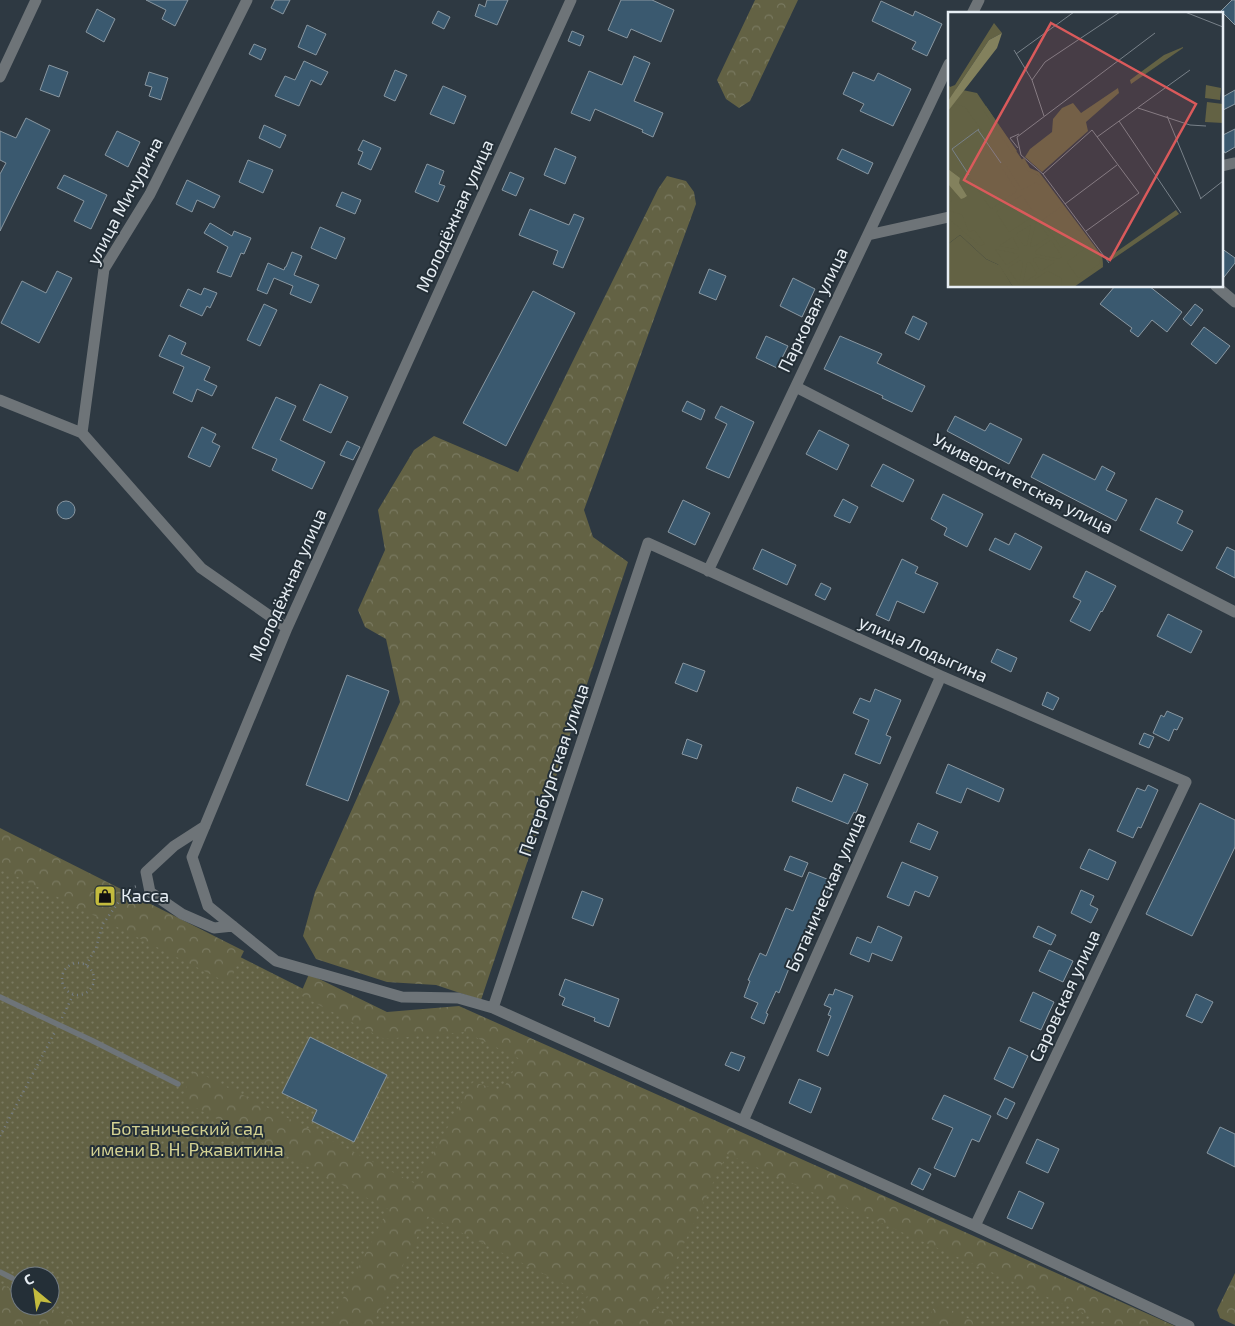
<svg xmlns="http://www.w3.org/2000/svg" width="1235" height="1326" font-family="'Exo 2',sans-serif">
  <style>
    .green { fill: url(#green-dots); fill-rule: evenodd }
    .forest { fill: url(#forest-crowns) }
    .building { fill: #3a596f; stroke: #8997a1 }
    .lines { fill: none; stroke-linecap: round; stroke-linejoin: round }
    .path { stroke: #757e86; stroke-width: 2.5; stroke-dasharray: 1 4; stroke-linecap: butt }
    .lane { stroke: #6e7478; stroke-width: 5.5 }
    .street { stroke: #6e7478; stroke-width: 11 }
    .labels { text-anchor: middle; stroke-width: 4; stroke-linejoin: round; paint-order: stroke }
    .street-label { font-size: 18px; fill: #e7eef4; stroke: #242f37 }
    .poi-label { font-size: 18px; fill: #e7eef4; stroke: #242f37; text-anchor: start }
    .park-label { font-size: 18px; fill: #d4d293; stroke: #242f37 }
    .inset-road { fill: none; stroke: #788189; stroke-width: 1 }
    .view { fill: #da5a5b; fill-opacity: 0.15; stroke: #da5a5b; stroke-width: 2.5 }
    .inset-edge { fill: none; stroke: #e7eef4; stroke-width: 2.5 }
  </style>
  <defs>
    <pattern id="green-dots" width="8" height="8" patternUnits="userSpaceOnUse" patternTransform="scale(1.25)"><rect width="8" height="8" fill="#636244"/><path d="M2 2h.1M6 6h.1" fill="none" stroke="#797960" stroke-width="1.8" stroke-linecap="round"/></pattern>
    <pattern id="forest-crowns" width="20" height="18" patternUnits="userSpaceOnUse" patternTransform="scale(1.25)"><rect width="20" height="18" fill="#636244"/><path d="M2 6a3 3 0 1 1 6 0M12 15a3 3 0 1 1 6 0" fill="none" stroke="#797960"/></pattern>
  </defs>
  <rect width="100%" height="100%" fill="#2e3942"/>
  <path class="green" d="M0,836L363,1019L491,1032L1158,1326H0ZM20,1276H50V1306H20Z"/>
  <path class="forest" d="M755,0H798L750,101L739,108L726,99L717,80Z
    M667,176L686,181L694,192L696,204L584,510L593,537L628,562L481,1000L436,985L387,982L316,959L303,936L315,892L400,702L386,639L365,627L358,610L385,550L378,510L414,450L434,436L518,472L658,189Z
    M0,828L244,951L228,983L0,868Z
    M309,974L387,1012L459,1006L1175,1326H1112L727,1154L653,1308L686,1326H573L588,1296L428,1216L372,1326H329L388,1209L181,1100L194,1070L416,1184L473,1082L502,1091L520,1059L465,1032L384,1039L300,995Z
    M1235,1273V1325L1220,1318L1217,1310Z
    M0,1284L20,1293V1306H46L87,1326H0Z
    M936,1303L984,1326H925Z"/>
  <path class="building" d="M146,0H188L175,26L162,19L166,10Z
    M275,0H290L283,14L271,8Z
    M487,0H508L497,25L475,16L479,4L485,7Z
    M621,0H652L674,10L661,42L631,29L627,38L608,30Z
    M1232,0H1235V25L1221,11Z
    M881,1L913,16L915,11L942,24L927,56L912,49L916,42L872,21Z
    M97,9L115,19L104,42L86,32Z
    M438,11L450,17L444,29L432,23Z
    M307,25L326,34L316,55L298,47Z
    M572,31L584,36L580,46L568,41Z
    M254,44L266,49L261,60L249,54Z
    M634,56L650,63L634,101L663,113L653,137L642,132L643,130L595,109L590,121L571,113L589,71L622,85Z
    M304,61L328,72L321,85L311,80L299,106L275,96L285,76L295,80Z
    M49,65L68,72L59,97L40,90Z
    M395,70L407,75L395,101L384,96Z
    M149,72L168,78L161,100L149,96L152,87L145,85Z
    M853,72L874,81L878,73L911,89L893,126L860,111L864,104L843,94Z
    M443,86L466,96L454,124L430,114Z
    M1235,90V104L1221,111V98Z
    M26,118L50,130L0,231V174L6,163L0,160V131L16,138Z
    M264,125L286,135L280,148L259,138Z
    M1235,129V147L1225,153L1221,146V136Z
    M117,131L140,142L128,167L105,155Z
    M363,140L381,148L371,170L358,164L363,152L358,150Z
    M555,148L576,157L565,184L544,175Z
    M842,149L873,163L868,174L837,159Z
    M248,160L273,170L263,193L239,182Z
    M427,164L444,171L439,184L445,186L438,202L415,192Z
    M510,172L524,178L516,196L502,190Z
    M64,175L107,195L91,229L74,221L84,201L57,188Z
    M187,180L220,196L214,208L197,200L192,212L176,204Z
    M342,192L361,200L355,214L336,206Z
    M530,209L569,225L574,214L584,218L563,268L553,264L558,251L519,235Z
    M210,223L232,236L234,231L251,238L244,254L241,253L231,277L217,272L228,247L204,233Z
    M320,227L345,238L336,259L311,248Z
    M1221,248L1235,258V263L1221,281Z
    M292,252L302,256L294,275L319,285L311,303L290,294L293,286L274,278L267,294L257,290L268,263L284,270L285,267H286Z
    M709,269L726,276L716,300L699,293Z
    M57,271L72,278L39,343L1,323L22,281L46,293Z
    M793,278L815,289L802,317L780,306Z
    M1115,286H1149L1182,312L1167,332L1152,320L1138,337L1130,331L1132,328L1100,304Z
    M204,288L217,293L210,308L207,306L202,316L180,306L188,289L201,295Z
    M533,291L575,313L506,446L463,423Z
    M264,304L277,310L260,346L247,340Z
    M1195,304L1203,310L1191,326L1183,319Z
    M913,316L927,323L919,340L905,333Z
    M1204,327L1230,346L1216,364L1191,344Z
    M169,335L186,343L181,354L210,367L204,380L217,386L212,396L197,389L192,402L173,393L184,367L159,356Z
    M766,336L788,346L777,368L756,358Z
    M840,336L882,354L877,363L925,386L912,412L882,398L883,396L824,369Z
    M320,384L348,397L331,433L303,420Z
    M276,397L296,406L280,440L325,462L312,489L272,470L277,459L252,448Z
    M687,401L705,410L701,420L682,411Z
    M721,406L754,422L729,478L706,468L727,424L715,418Z
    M955,416L985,431L990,423L1022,439L1009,464L947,431Z
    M202,427L216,434L212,442L220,446L210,467L188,457Z
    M819,430L849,445L837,470L806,454Z
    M347,441L360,447L353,460L340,455Z
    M1043,454L1095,480L1102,466L1115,473L1106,490L1127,500L1116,521L1031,477Z
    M883,464L914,480L903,502L871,486Z
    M943,494L983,514L967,547L944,535L947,528L931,519Z
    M1156,498L1183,511L1177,523L1193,531L1182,551L1140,530Z
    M843,499L858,507L850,523L834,516Z
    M683,500L710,513L695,545L668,532Z
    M57 510a9 9 0 1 1 18 0a9 9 0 1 1-18 0Z
    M1015,533L1042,547L1030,570L989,550L995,538L1009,545Z
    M1227,547L1235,551V578L1216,568Z
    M762,549L796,565L787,585L753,569Z
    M902,559L918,567L915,573L938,583L924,613L897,601L889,621L876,615Z
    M1086,571L1116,586L1102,612L1101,611L1090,631L1070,621L1081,601L1073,597Z
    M821,583L831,588L825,600L815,595Z
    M1168,614L1202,631L1191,653L1157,636Z
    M997,649L1017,658L1011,672L991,662Z
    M683,663L705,671L697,692L675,683Z
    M347,675L389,691L348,801L306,785Z
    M875,689L901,700L886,735L891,737L880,764L855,754L869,720L853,713L860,698L870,702Z
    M1047,692L1059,698L1053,710L1042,705Z
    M1167,711L1183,718L1177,730L1174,729L1169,741L1153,733L1161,715L1164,717Z
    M1144,733L1154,737L1149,748L1139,744Z
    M687,739L702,745L697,759L682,754Z
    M948,764L1004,789L999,802L967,788L961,803L936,793Z
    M844,774L868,784L856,813L854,812L848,824L792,801L797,787L832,802Z
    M1148,785L1158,790L1141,828L1138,827L1133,838L1117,831L1137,788L1145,791Z
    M1200,803L1235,820V847L1192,936L1146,914Z
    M918,823L938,832L930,850L910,842Z
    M1089,849L1116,862L1108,880L1080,868Z
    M790,856L808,863L802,877L784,870Z
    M902,862L938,877L929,897L915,891L909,906L887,897Z
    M809,872L832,881L821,907L818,906L799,953L796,951L779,993L776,991L766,1013L768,1014L764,1024L751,1018L758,1003L744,997L750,981L748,980L760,953L766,956L786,908L793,911Z
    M1081,890L1094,896L1090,905L1098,909L1091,923L1071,913Z
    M582,891L603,899L593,926L572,918Z
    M878,926L902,937L892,961L872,953L869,962L850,954L857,937L871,943Z
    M1038,926L1056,935L1051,945L1033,937Z
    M1049,950L1073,961L1063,982L1039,971Z
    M565,979L619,999L609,1027L594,1021L595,1018L562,1005L565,998L559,995Z
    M835,989L853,996L828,1056L817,1051L831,1016L828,1015L831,1008L824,1005L829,994L833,995Z
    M1033,992L1054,1002L1041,1030L1020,1021Z
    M1196,994L1213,1002L1202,1023L1186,1016Z
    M310,1037L387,1075L354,1142L312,1121L317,1110L282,1093Z
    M1009,1047L1028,1056L1013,1088L994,1079Z
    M731,1052L745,1057L739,1071L725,1065Z
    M799,1079L821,1088L811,1113L789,1103Z
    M944,1095L991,1116L979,1142L972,1139L955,1177L934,1168L953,1128L932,1119Z
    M1005,1098L1015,1103L1007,1119L997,1114Z
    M1220,1127L1235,1134V1167L1207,1153Z
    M1037,1139L1059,1149L1048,1173L1026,1163Z
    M919,1168L931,1174L923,1190L911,1184Z
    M1019,1191L1044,1203L1032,1229L1007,1218Z"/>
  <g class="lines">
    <path class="path" d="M62 979a16 16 0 1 1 32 0a16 16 0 1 1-32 0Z
      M86,965L96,948L103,924L128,889L137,886
      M62,1018L73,995
      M0,1136L55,1032"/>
    <path class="lane" d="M0,997L93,1041L178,1084
      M0,1272L12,1278"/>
    <path class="street" d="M247,0L150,194L104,269L82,433L201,568L287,628
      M571,0L287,628L192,857L208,906L276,961L402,997L458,998L493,1008L975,1226L1189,1326
      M972,14L979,0
      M0,77L36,0
      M1221,166L1235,163
      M868,235L949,217
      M1216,286L1235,302
      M796,387L1235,612
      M0,400L82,433
      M708,571L949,64
      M205,826L174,846L146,872L150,892L182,914L214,928L233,926
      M493,1008L648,543L941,676L1186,782L975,1226
      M743,1121L941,676"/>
  </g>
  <defs>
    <g id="shop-square" transform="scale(1.125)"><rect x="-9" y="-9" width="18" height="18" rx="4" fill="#c4bc3e" stroke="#242f37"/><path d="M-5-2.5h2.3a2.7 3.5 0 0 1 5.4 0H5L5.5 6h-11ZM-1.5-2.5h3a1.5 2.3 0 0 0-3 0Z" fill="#111"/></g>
  </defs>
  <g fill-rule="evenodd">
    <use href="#shop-square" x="105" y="896"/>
  </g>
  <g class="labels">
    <g class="street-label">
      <text transform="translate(125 201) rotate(-62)" y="6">улица Мичурина</text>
      <text transform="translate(455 216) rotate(-66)" y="6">Молодёжная улица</text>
      <text transform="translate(813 310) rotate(-64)" y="6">Парковая улица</text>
      <text transform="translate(1023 484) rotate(27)" y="6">Университетская улица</text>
      <text transform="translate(288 585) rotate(-66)" y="6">Молодёжная улица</text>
      <text transform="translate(923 649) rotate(24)" y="6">улица Лодыгина</text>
      <text transform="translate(554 770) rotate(-71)" y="6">Петербургская улица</text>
      <text transform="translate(826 892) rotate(-66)" y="6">Ботаническая улица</text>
      <text transform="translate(1065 996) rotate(-65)" y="6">Саровская улица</text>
    </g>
    <g class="poi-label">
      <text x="121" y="902">Касса</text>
    </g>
    <g class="park-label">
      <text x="187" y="1135">Ботанический сад<tspan x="187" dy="21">имени В. Н. Ржавитина</tspan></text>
    </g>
  </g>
  <g transform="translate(948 12)">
    <rect width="275" height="275" fill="#2e3942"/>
    <path d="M0,75L29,81L79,155L93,165L154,245L155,253L123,275H67L52,253L65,275H0V232L12,223L38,247L51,253L0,210ZM259,90L275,92V111L257,110Z" fill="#636244"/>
    <path d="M46,11L54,21L41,28L0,89V72L2,75L7,73ZM235,35V36L183,72L182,68L216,43ZM258,73L273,76L272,88L257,86ZM170,76L171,81L138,110L140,119L94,160L77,145L82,137L104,120L105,107L114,96L125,91L133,101ZM8,92L17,95L34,119L4,141V160L15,164L19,162L43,197L69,179L52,153L56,150L74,178L88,170L91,173L95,170L90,163L80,159L73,148L76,146L82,156L91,160L154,244L155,255L126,275H114L113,266L100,259L86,268V275H65L51,253L38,247L12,223L0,232V206L32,234L37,232L26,218L21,220L14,203L0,198V192L4,189L0,172L13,187L19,184L8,163L0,157V99ZM74,183L87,203L61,220L48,200ZM113,195L152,246L151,252L130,266L119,250L136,237L128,226L113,236L94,208ZM89,208L101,225L85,235L82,234ZM83,213L79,233L76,234L68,222ZM65,225L71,238L51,234ZM103,228L114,245L111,247L88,242L87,239ZM47,237L70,242L71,245L58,253ZM87,245L107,249V250L93,259L85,248ZM73,248L75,250L71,273L60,256ZM82,250L89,262L75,271L79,251ZM38,94L69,139L65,142L34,96ZM228,198L231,202L162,249L161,245Z" fill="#636244" fill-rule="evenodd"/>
    <path d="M54,21L49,36L0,99V89L41,28ZM0,150V157L12,166L11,171L19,184L16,186L13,187L0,172Z" fill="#83815d"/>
    <path class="inset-road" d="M237,0L275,15M66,38L84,68M68,42L126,0M190,96L242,113L258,114M96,104L84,68L97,50L172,0M219,104L253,187M171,109L233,201M30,118L53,151M149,125L242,58M70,136L62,126L71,122M95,162L144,118L191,181L138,219M21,163L4,137L31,117M252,187L275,169M117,192L169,153M161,251L95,162L73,143L69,125L207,21"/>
    <path class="view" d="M103,11L248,92L162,248L16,168Z"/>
    <rect width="275" height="275" class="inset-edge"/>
  </g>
  <g transform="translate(35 1291) rotate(331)"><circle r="24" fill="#242f37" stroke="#727b83"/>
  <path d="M0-4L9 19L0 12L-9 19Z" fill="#c4bc3e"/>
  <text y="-8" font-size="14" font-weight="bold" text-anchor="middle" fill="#e7eef4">С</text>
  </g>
</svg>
